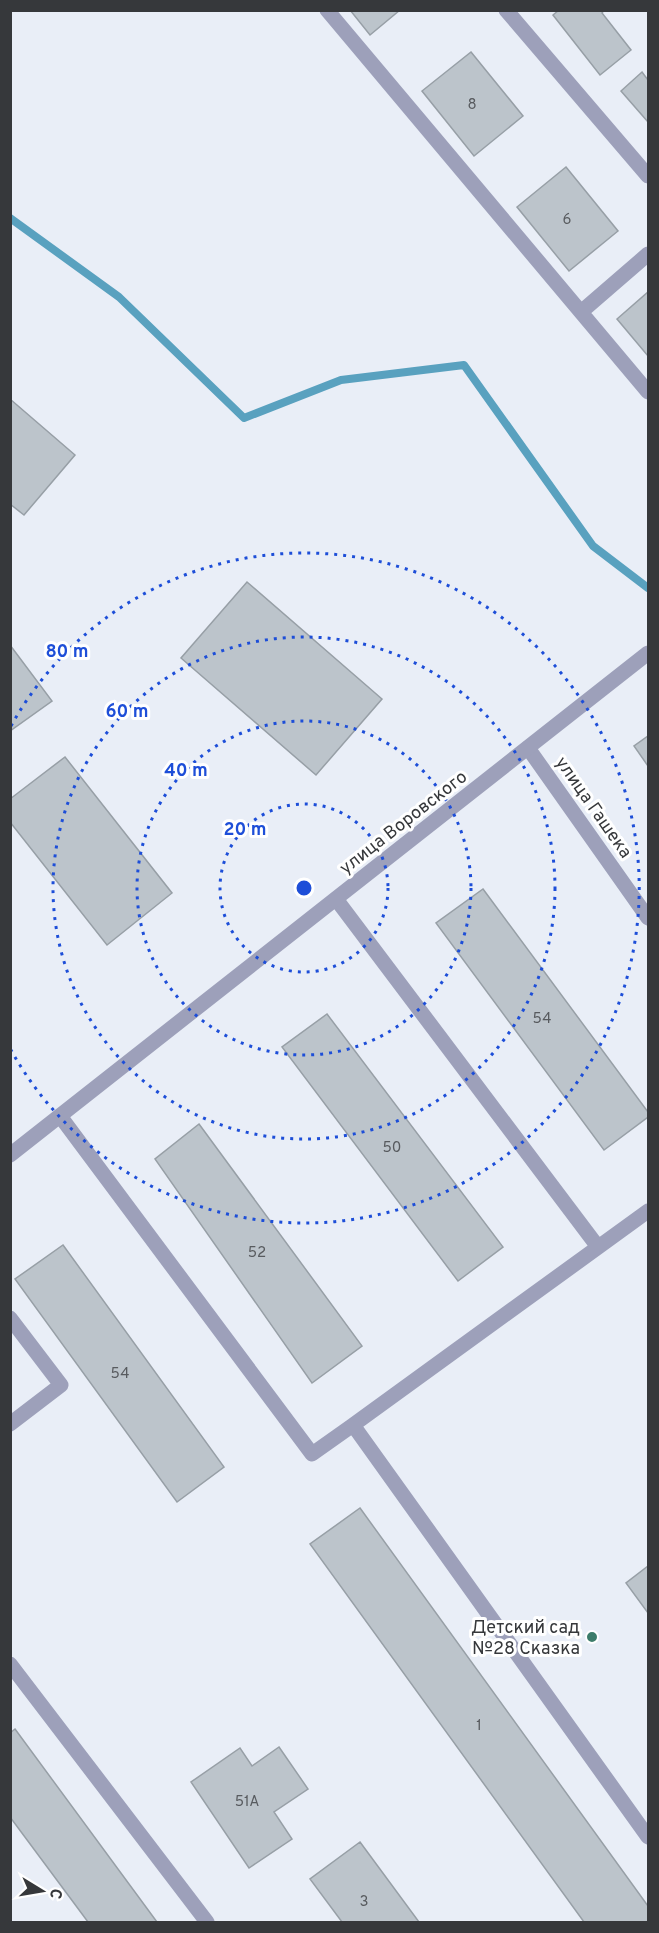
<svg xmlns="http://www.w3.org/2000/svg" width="659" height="1933" font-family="Overpass,sans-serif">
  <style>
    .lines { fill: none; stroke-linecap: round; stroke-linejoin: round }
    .stream { stroke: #59a1bf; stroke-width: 8 }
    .building { fill: #bcc4cb; stroke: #979fa6; stroke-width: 1.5 }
    .service { stroke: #9da0ba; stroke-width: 15 }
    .minor { stroke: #9da0ba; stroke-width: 15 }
    .tertiary { stroke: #9da0ba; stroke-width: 15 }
    .ring { fill: none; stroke: #1d4ed8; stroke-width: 3; stroke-dasharray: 3 6 }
    .poi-dot { fill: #3d7c6a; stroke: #fff; stroke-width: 2 }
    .labels { text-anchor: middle; stroke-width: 6; stroke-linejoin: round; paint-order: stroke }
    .number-label { font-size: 15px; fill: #585b5f }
    .street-label { font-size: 18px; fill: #36383b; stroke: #fff }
    .poi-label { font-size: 18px; fill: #36383b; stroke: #fff; text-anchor: end }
    .centre { fill: #1d4ed8; stroke: #fff; stroke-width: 3 }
    .ring-label { font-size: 18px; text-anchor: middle; font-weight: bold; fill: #1d4ed8; stroke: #fff; stroke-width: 6; stroke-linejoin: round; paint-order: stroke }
  </style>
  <rect width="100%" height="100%" fill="#e9eef7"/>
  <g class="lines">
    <path class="stream" d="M10,218L119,297L244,418L341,380L464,365L593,546L648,588"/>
  </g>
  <path class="building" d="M350,10H400L370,35Z
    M559,10H604L602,13L631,50L600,75L553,15Z
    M471,52L523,116L474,156L422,91Z
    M642,72L648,80V122L621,91Z
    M566,167L618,231L569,271L517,207Z
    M648,292V356L617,319Z
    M10,399L75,455L24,515L10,504Z
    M247,582L382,699L316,775L181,658Z
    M10,645L52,701L10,731Z
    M648,736V766L634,746Z
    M65,757L172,893L107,945L10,822V799Z
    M483,889L648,1112V1117L604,1150L436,923Z
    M327,1014L503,1247L458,1281L282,1047Z
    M199,1124L362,1346L312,1383L155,1159Z
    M63,1245L224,1467L177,1502L15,1279Z
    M360,1508L648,1906V1922H584L310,1544Z
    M648,1566V1613L626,1583Z
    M15,1729L157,1922H88L10,1817V1733Z
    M279,1747L308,1789L274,1812L292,1839L249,1868L191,1782L240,1748L252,1766Z
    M360,1842L419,1922H342L310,1879Z"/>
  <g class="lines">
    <path class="service" d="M327,10L648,392
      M581,312L648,254
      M336,899L598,1247
      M60,1116L312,1454L353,1425
      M648,1211L353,1425L648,1837
      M10,1318L61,1385L10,1424
      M10,1664L207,1922"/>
    <path class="minor" d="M506,10L648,176
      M528,748L648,918"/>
    <path class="tertiary" d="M10,1155L648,653"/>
  </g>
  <g class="ring">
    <circle cx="304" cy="888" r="84"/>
    <circle cx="304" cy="888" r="167"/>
    <circle cx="304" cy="888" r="251"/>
    <path d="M11 726A335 335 0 1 1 11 1050"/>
  </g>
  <circle class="poi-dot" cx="592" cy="1637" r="6"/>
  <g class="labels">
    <g class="number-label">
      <text x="472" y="109">8</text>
      <text x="567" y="224">6</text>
      <text x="542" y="1023">54</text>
      <text x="392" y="1152">50</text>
      <text x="257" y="1257">52</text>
      <text x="120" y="1378">54</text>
      <text x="479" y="1730">1</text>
      <text x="247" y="1806">51А</text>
      <text x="364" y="1906">3</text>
    </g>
    <g class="street-label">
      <text transform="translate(594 807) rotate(55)" y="6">улица Гашека</text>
      <text transform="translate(403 822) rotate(-38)" y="6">улица Воровского</text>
    </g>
    <g class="poi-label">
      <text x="580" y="1633">Детский сад<tspan x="580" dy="21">№28 Сказка</tspan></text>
    </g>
  </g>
  <circle cx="304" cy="888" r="9" class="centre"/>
  <g class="ring-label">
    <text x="67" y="657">80 m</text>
    <text x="127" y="717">60 m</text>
    <text x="186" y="776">40 m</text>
    <text x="245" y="835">20 m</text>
  </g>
  <rect width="659" height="1933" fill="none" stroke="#36383b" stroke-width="24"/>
  <g transform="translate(42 1891) rotate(101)" stroke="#ffffff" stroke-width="4.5" paint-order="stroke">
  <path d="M0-4.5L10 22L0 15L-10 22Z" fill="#36383b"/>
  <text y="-9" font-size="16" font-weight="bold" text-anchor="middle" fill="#36383b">С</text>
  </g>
</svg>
